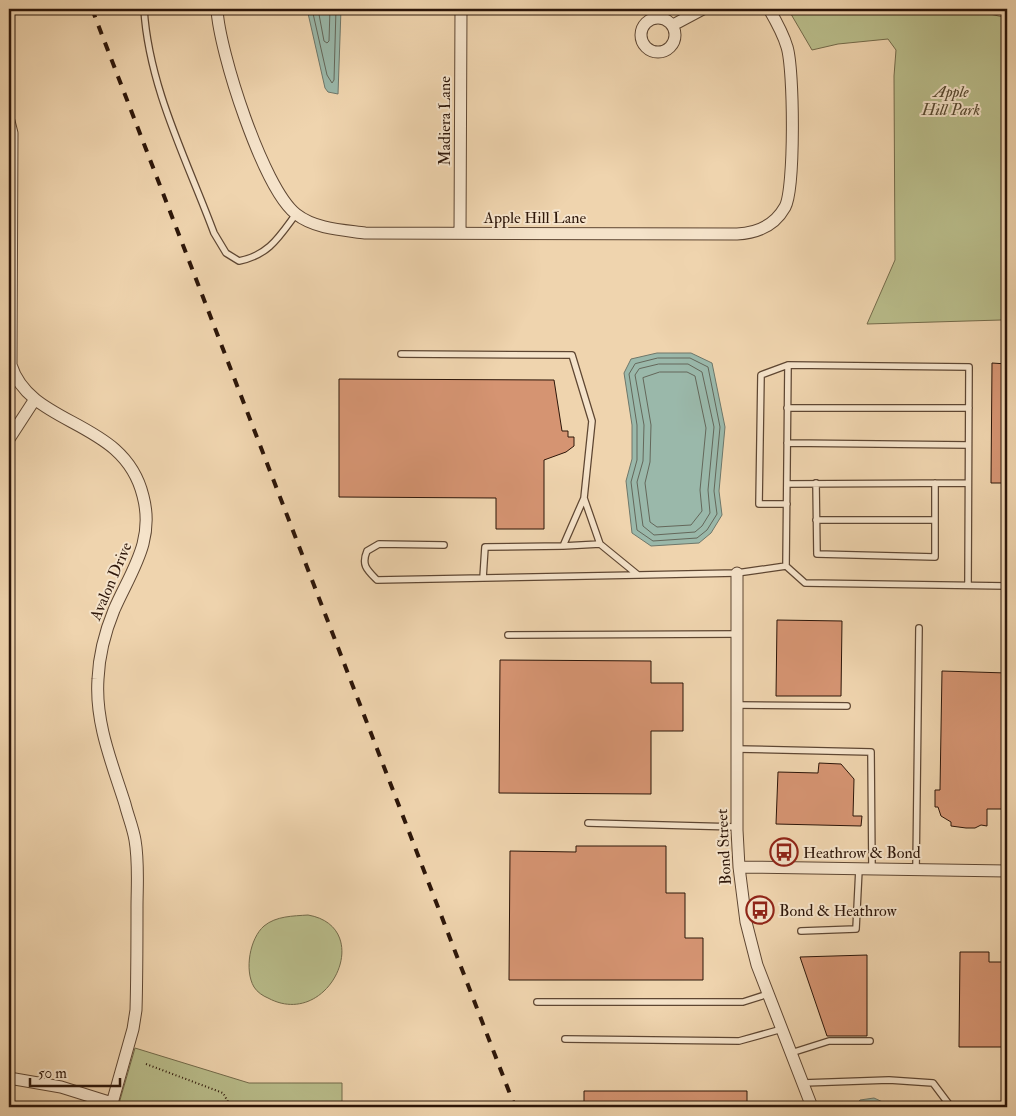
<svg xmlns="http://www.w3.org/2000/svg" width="1016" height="1116" font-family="'IM FELL Double Pica',serif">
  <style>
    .green { fill: #b9bd8b; stroke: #736a4a }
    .water { fill: #9ab8aa; stroke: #6e776a }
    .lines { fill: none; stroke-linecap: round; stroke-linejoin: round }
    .shore { stroke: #64675a; stroke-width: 1 }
    .building { fill: #d59472; stroke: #2d1609 }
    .lane-casing { stroke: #5e4632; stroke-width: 8 }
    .street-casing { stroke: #5e4632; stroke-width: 13 }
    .path { stroke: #2d1609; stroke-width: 2; stroke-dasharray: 1 2.5; stroke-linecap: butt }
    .lane { stroke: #f5e3ca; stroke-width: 5.5 }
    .street { stroke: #f5e3ca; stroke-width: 11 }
    .rail { stroke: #2d1609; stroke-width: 4; stroke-dasharray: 9 9; stroke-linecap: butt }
    .labels { text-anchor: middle; stroke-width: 4; stroke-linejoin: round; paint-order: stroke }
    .park-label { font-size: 16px; font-style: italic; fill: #574830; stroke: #f5e3ca }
    .street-label { font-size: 16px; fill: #2d1609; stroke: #f5e3ca }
    .poi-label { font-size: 16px; fill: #2d1609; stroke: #f5e3ca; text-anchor: start }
  </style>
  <rect width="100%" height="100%" fill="#efd4ae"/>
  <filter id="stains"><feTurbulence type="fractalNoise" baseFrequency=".004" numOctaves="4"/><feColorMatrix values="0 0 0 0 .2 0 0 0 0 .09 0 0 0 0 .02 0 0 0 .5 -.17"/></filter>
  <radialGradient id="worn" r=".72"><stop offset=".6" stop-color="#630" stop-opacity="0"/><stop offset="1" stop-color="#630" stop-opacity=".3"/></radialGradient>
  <path class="green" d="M788,9H969L1007,18V313L1001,320L867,324L895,260L894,76L896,50L888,39L838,44L812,50Z
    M308,915C377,927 329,1031 268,998C263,996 257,992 254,987C244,970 250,938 264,926C276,916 293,916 308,915Z
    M135,1048L249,1083H342V1107H118Z"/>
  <path class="water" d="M307,9H341L338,94L328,92L325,88Z
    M657,353H691L712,363L725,427L719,491L722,515L711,533L699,543L651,546L632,533L626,481L632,459V425L624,373L631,359Z
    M874,1098L885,1103L888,1107H854L860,1100Z"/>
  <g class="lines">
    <path class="shore" d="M312,9L327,75L332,83L334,80L336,9
      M318,9L324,41L327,43L329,41L330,9
      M658,358H690L708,367L720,427L714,491L717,514L707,530L697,538L653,541L637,530L631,482L637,460V425L629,374L635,364Z
      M659,364H688L702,372L714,427L708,490L710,513L702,526L695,532L654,535L643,526L637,482L643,461L644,425L635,375L639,369Z
      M660,372H687L695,376L706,428L700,490L702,511L691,525L657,527L650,522L645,483L650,462L651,425L643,378Z"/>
  </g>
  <path class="building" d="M992,363L1007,364V483H991Z
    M339,379L554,380L562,431H568V437H574V446L566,452L544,460V529H496V498L339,497Z
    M777,620L842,621L841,696H776Z
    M500,660L651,661V683H683V731H651V794L499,793Z
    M942,671L1007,673V809H987V826L981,825L975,828H966L951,826V822L941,816L938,807H935V790H940Z
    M819,763L841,764L854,779L853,816H862L861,826L776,824L778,772L818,773Z
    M576,846H666V893H685V938H703V980H509L510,851L576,852Z
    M960,952H989V962H1007V1047H959Z
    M867,955V1036H827L800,957Z
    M584,1091H747V1107H584Z"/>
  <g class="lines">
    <g class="lane-casing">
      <path id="lane" d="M144,9C149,88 187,160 214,233L226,253L239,261C269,255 279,237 296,214
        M401,354L572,355L592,421L584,498L600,544L638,575L737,573L786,566
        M788,365L786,566L805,583L1007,586
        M787,408H969
        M787,443L968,445
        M816,483L817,554L935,557V483
        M787,484L968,483
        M787,504H759L761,375L788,365L969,367L968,585
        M816,520H935
        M444,545L379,544L367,551C361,565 367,570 377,580L638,575
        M563,546L600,544
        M483,578L485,547L563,546L584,498
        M508,635L737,634
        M737,705L847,706
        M737,749L871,752L872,869
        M588,823L737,827
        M916,870L919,628
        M801,931L856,929L859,869
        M537,1002H743L768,994
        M565,1039L739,1041L782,1029
        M791,1053L829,1041H870
        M803,1083L889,1080L933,1083L951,1107"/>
    </g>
    <g class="street-casing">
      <path id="street" d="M217,9C219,51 263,188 296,214C315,229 343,230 365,233L737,234C757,233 775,225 785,207C795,189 794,69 787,47C783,33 776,21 769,9
        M641 35a17 17 0 1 1 34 0a17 17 0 1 1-34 0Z
        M673,25L703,9
        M9,121L12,133L11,365C31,428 124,418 143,496C155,541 131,571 114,610C105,632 99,655 98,679C95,723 112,763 125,804C128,816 133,828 135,840C139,863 137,886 137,908C137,942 137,976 136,1010L133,1029L111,1107
        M460,233L461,9
        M9,439L35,399
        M737,573V830L739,867L746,922L757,965L812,1107
        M739,867L1007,871
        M9,1078L61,1087L112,1103"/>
    </g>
    <path class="path" d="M146,1064L223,1093L231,1107"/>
    <use href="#lane" class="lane"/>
    <use href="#street" class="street"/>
    <path class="rail" d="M92,9L515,1107"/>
  </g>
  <defs>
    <g id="bus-ring" transform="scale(1.4375)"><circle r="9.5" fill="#f5e3ca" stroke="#8f2418" stroke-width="1.5"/><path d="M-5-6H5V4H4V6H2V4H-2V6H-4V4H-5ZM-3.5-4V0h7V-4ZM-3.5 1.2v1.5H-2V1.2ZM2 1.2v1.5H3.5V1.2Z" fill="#8f2418"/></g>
  </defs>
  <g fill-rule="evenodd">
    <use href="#bus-ring" x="784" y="852"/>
    <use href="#bus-ring" x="760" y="910"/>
  </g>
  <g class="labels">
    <g class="park-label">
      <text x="951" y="97">Apple<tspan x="951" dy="18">Hill Park</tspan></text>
    </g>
    <g class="street-label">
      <text transform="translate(444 121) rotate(-90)" y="6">Madiera Lane</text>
      <text x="535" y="223">Apple Hill Lane</text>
      <text transform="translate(110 581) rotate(-67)" y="6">Avalon Drive</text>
      <text transform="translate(723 847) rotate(-93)" y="6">Bond Street</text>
    </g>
    <g class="poi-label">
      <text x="803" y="858">Heathrow &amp; Bond</text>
      <text x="779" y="916">Bond &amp; Heathrow</text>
    </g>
  </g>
  <rect width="1016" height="1116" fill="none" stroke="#efd4ae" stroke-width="30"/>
  <rect x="10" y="10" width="996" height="1096" fill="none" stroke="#2d1609" stroke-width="2.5"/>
  <rect x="15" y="15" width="986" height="1086" fill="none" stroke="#2d1609"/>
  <path d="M30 1078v8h90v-8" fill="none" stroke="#2d1609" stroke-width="2.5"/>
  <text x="38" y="1078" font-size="15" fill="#2d1609" stroke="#f5e3ca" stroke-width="4" paint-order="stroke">50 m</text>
  <rect width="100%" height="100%" filter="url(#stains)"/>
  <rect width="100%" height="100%" fill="url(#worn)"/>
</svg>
